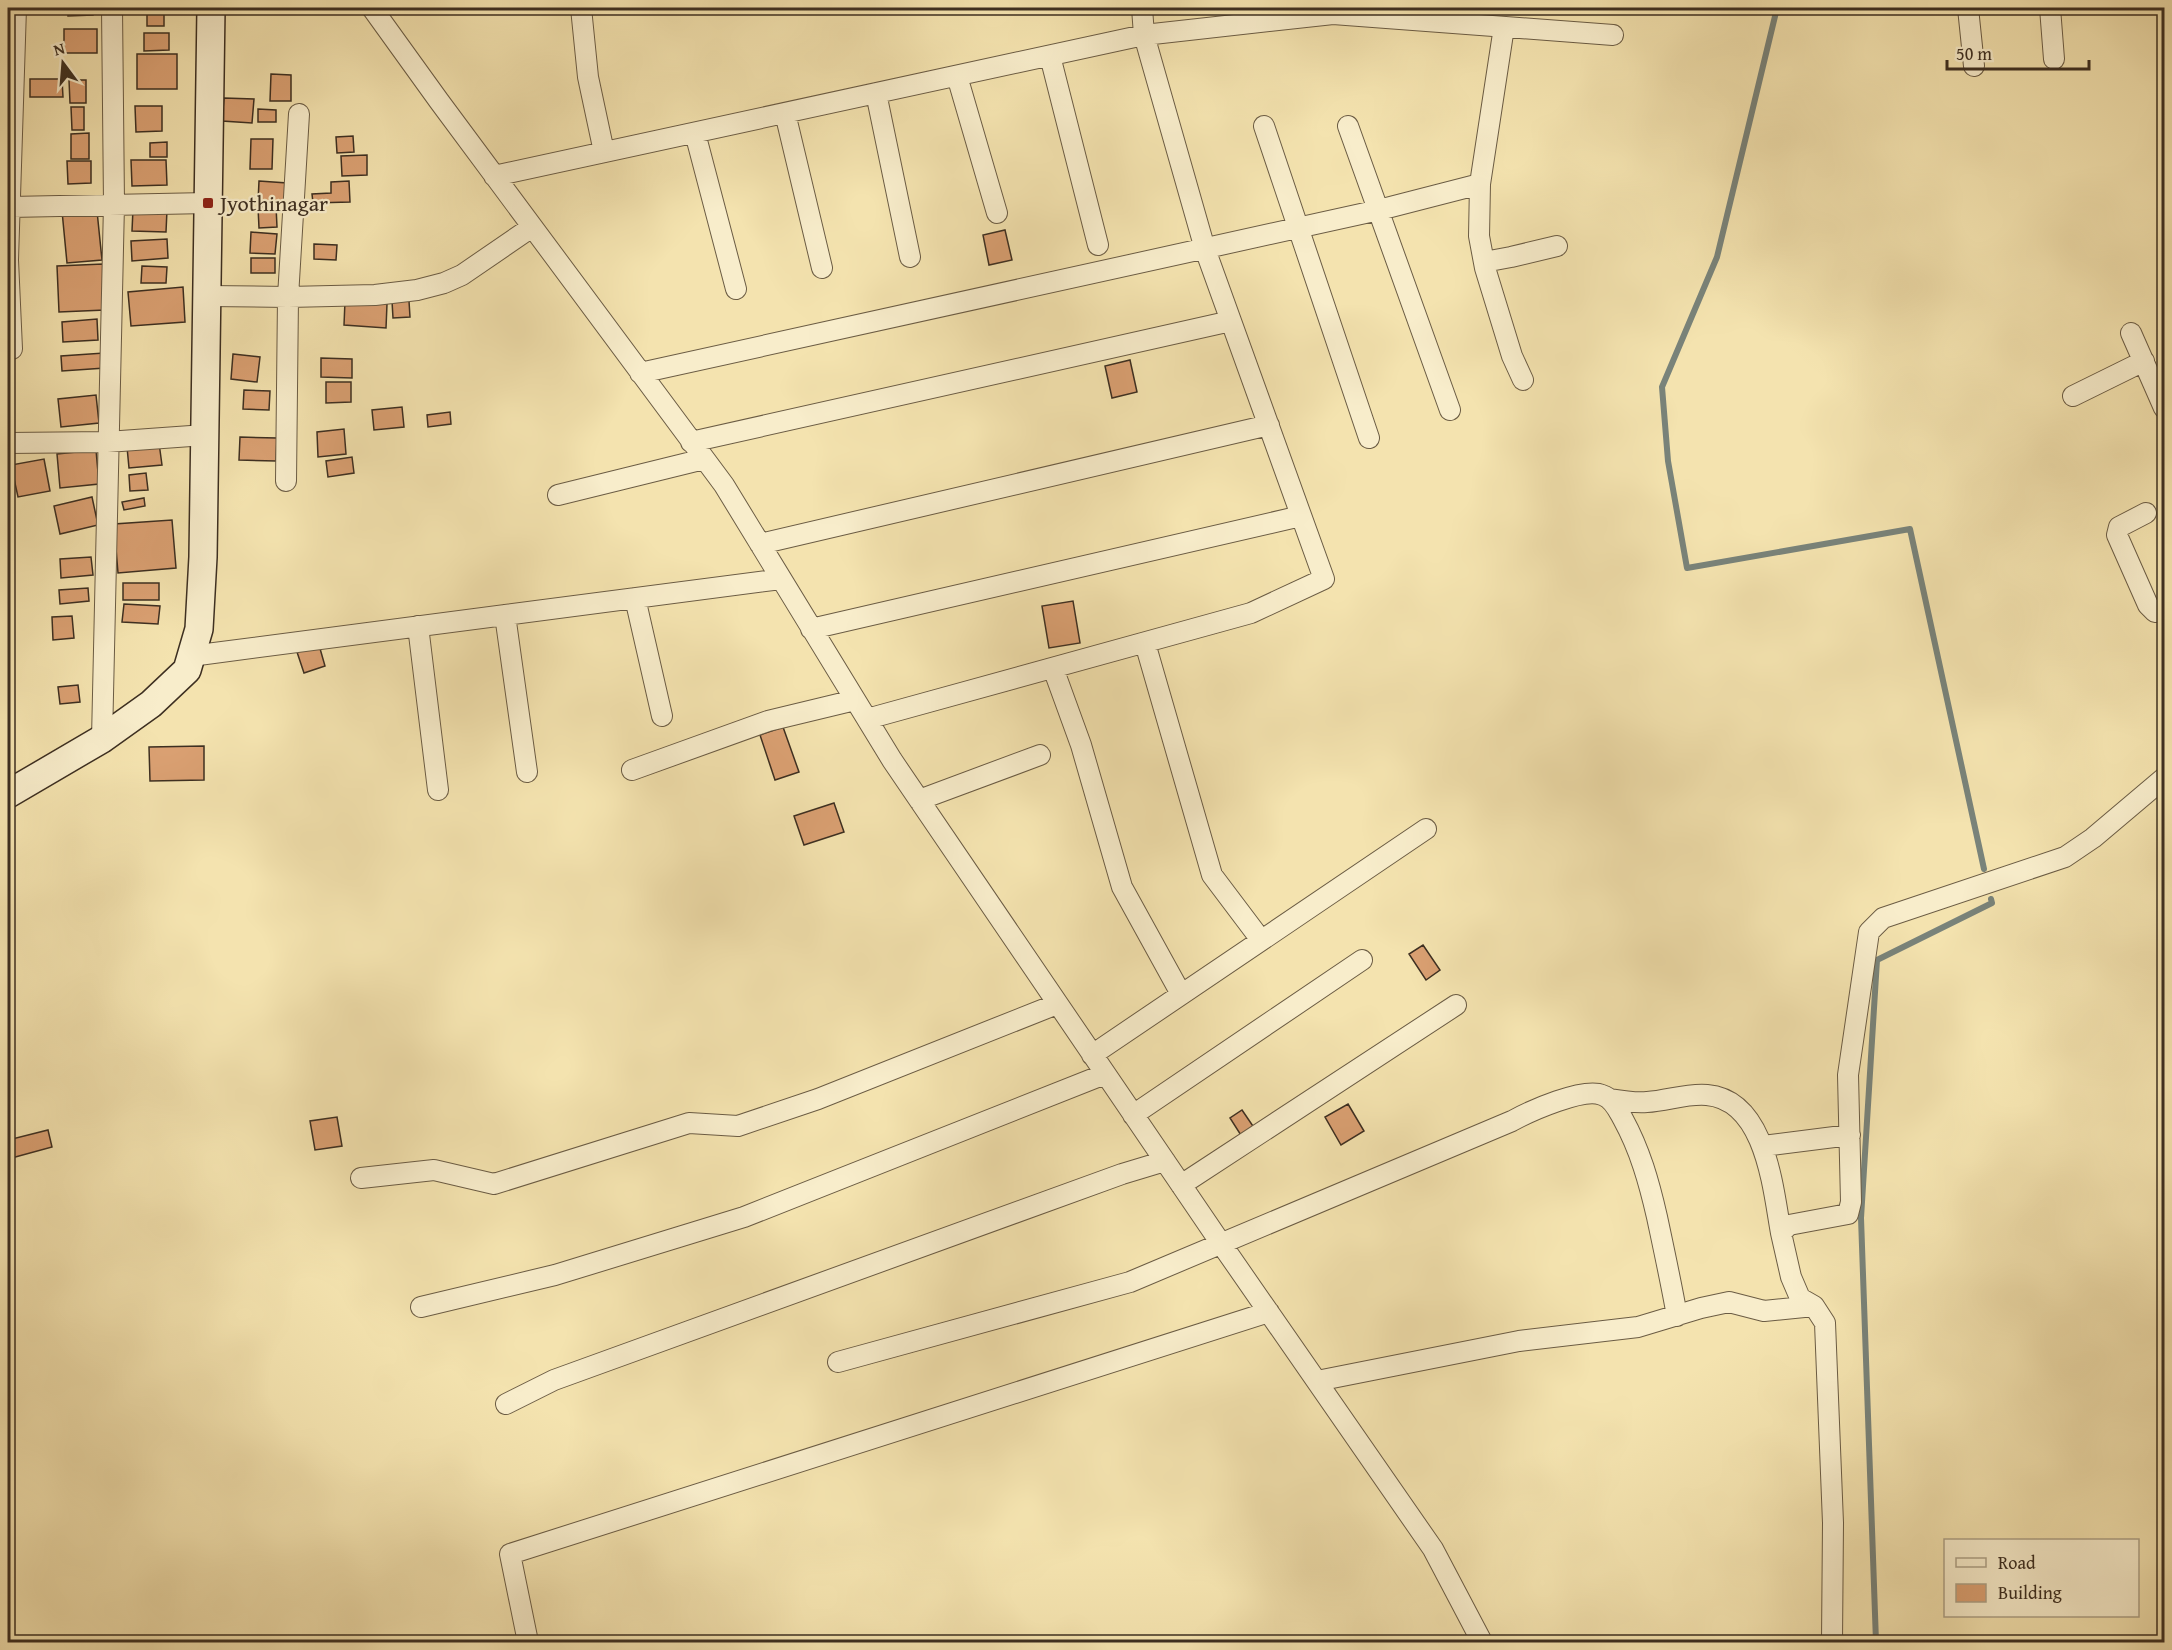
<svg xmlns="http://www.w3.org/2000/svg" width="2172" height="1650" font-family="'Gentium Book Plus',serif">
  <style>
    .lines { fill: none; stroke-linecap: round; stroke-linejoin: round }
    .stream { stroke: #79837a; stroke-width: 6 }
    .building { fill: #daa072; stroke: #3d2f21; stroke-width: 1.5 }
    .street-casing { stroke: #6b5c44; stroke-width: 22 }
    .secondary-casing { stroke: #3d2f21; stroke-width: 30 }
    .street { stroke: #f8edcb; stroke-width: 20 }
    .secondary { stroke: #f8edcb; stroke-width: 27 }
    .poi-dot { fill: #8f2418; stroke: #f8edcb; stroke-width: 2 }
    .labels { text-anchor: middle; stroke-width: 4.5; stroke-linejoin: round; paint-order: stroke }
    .poi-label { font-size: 22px; fill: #3d2f21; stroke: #f8edcb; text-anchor: start }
  </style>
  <rect width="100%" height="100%" fill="#f4e3af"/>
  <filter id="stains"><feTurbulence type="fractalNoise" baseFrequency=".00333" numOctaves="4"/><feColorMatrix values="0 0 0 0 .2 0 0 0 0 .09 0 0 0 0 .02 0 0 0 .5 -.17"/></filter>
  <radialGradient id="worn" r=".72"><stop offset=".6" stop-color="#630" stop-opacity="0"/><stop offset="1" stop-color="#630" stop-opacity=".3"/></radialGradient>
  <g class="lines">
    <path class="stream" d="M1777,8L1717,257L1662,387L1668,461L1687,568L1910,529L1984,869
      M1876,1642L1861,1218L1877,960L1992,903L1991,899"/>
  </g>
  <path class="building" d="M68,8H93V15L68,16Z
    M147,10H164V26H147Z
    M64,29H97V53H64Z
    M144,33H169V50L144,51Z
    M137,54H177V89H137Z
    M271,74L291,75V101H270Z
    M30,79H62L63,97H30Z
    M69,80H86V103H70Z
    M224,98L254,99L252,123L222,121Z
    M135,106H162V131L136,132Z
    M71,107H84V130H72Z
    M258,109L276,110V122H258Z
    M89,133V159H71V134Z
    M353,136L354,152L337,153L336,137Z
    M251,139H273L272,169H250Z
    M167,142V157H150V143Z
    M367,155V175L342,176L341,156Z
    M131,160H166L167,185L132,186Z
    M67,161H91V183L68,184Z
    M259,181L287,183L286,203L258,202Z
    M349,181L350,202L313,203L312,194L331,193V182Z
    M276,206L277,227L259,228L258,207Z
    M133,209L167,210L166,232L132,231Z
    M62,211H97L102,260L67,263Z
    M1005,230L1012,260L989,265L983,235Z
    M251,232L277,234L275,254L250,253Z
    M167,239L168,258L132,261L131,241Z
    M314,244L337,245L336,260L314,259Z
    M251,258H275V273H251Z
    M103,264L105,310L59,312L57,266Z
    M142,266L167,267L166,283H141Z
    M183,287L185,322L131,326L128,292Z
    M345,301L387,304L386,328L344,325Z
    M392,301H409L410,317L393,318Z
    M97,319L98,340L63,342L62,322Z
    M104,353L105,368L62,371L61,356Z
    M233,354L260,357L257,382L231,379Z
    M321,358L352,359V378L321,377Z
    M1130,360L1137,392L1112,398L1105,366Z
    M326,382H351V402L326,403Z
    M244,390L270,391L269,410L243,409Z
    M96,395L99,423L61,427L58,399Z
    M402,407L404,427L374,430L372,410Z
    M450,412L451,424L428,427L427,415Z
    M344,429L346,454L318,457L317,432Z
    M240,437L277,438L276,461L239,460Z
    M159,443L162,465L129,468L127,447Z
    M96,450L99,484L60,488L57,454Z
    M352,457L354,473L328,477L326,461Z
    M44,459L50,491L18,497L11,465Z
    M146,473L148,490L130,491L129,475Z
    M92,497L98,525L60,534L54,506Z
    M144,498L145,506L124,510L122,502Z
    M172,520L176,568L118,573L114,524Z
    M91,557L93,575L61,578L60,559Z
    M123,583H159V600H123Z
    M88,588L89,601L60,604L59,590Z
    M1073,601L1080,643L1049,648L1042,606Z
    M124,604L160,606L158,624L122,622Z
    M72,616L74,638L53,640L52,617Z
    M319,645L325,666L304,673L297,652Z
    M78,685L80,702L60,704L58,687Z
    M783,727L799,772L775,780L760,735Z
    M204,746V780L150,781L149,747Z
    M834,803L844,832L804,845L794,816Z
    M1423,945L1440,970L1426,980L1409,954Z
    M1348,1104L1364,1131L1341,1145L1325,1117Z
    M1242,1110L1257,1132L1244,1140L1230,1118Z
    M337,1117L342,1146L315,1150L310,1121Z
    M48,1130L52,1147L8,1159V1140Z"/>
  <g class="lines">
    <g class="street-casing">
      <path id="street" d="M372,8L439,101L724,485L892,760L1220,1242L1433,1549L1482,1642
        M581,8L588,77L604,152
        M1968,8L1974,66
        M2050,8L2054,59
        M1504,27L1480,184L1479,236L1485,268L1512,356L1523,380
        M1050,56L1098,245
        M957,76L997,213
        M876,93L910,257
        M785,113L822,268
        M1264,126L1369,438
        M1348,126L1450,410
        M695,133L736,289
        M494,176L1144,35L1333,14L1613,35
        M10,207L208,203
        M1484,262L1511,257L1557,246
        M207,296L288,297L375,295L417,290L444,283L462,275L532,227
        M2131,333L2164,408
        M8,350L12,349L8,260L16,8
        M640,373L1379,210L1480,184
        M2073,396L2144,361
        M691,442L1231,321
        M8,443L107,442L205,435
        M286,481L288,297L299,114
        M558,495L704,459
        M2146,513L2119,527L2117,535L2148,605L2155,612L2164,610
        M760,544L1269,425
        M635,598L662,716
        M505,615L527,772
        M418,626L438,790
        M811,629L1301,516
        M1145,643L1212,875L1261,940
        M191,656L781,579
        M1053,668L1081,745L1122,887L1181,994
        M867,719L1251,613L1324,579L1205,249L1144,35L1142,8
        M102,739L114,204L112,8
        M632,770L768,721L855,700
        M919,800L1040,755
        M1092,1055L1426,829
        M1610,1099C1622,1101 1635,1103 1647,1102C1667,1101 1687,1093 1707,1095C1766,1100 1773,1189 1781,1233
        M1133,1115L1362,960
        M1763,1146L1850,1135
        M361,1178L434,1170L494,1184L689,1123L738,1126L818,1099L1057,1004
        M1181,1185L1456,1005
        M421,1307L555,1275L744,1217L1105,1074
        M838,1362L1130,1282L1512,1121C1530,1111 1584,1087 1602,1095C1613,1098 1618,1110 1623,1119C1640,1150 1649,1182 1657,1217C1664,1250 1671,1282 1677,1316
        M1317,1381L1519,1341L1638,1327L1701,1308L1729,1302L1764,1311L1814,1306
        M506,1404L554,1380L1122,1174L1165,1161
        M528,1642L510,1554L1269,1312
        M1832,1642L1833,1523L1825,1323L1814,1306L1800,1298L1791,1277L1781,1233L1789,1225L1848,1214L1851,1202L1848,1075L1869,932L1883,918L2065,857L2093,838L2164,778"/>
    </g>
    <g class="secondary-casing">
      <path id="secondary" d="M8,794L102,739L151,704L187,670L199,629L203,557L211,8"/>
    </g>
    <use href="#street" class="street"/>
    <use href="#secondary" class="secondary"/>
  </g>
  <rect class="poi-dot" x="202" y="197" width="12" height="12" rx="3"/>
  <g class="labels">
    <g class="poi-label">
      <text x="220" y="211">Jyothinagar</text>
    </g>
  </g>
  <rect width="2172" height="1650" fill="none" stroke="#f4e3af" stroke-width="30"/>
  <rect x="9" y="9" width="2154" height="1632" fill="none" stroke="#3d2f21" stroke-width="3"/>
  <rect x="15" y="15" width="2142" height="1620" fill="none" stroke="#3d2f21" stroke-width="1.5"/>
  <rect x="1944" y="1539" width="195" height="78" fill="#f8edcb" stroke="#ada187" stroke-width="1.5"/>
  <rect x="1956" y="1558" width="30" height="9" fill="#f8edcb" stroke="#ada187" stroke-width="1.5"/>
  <text x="1998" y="1569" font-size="18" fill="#3d2f21">Road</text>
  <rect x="1956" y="1584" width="30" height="18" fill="#daa072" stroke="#ada187" stroke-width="1.5"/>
  <text x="1998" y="1599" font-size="18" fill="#3d2f21">Building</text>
  <g transform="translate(63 63) rotate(344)" stroke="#f8edcb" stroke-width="4.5" paint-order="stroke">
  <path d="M0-4.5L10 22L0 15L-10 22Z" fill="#3d2f21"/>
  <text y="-9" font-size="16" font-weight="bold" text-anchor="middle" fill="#3d2f21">N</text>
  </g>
  <path d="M1947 60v9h142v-9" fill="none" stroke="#3d2f21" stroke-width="3"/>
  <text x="1956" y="60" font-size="18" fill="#3d2f21" stroke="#f8edcb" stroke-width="4.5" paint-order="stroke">50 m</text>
  <rect width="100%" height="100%" filter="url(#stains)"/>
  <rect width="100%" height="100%" fill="url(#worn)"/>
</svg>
